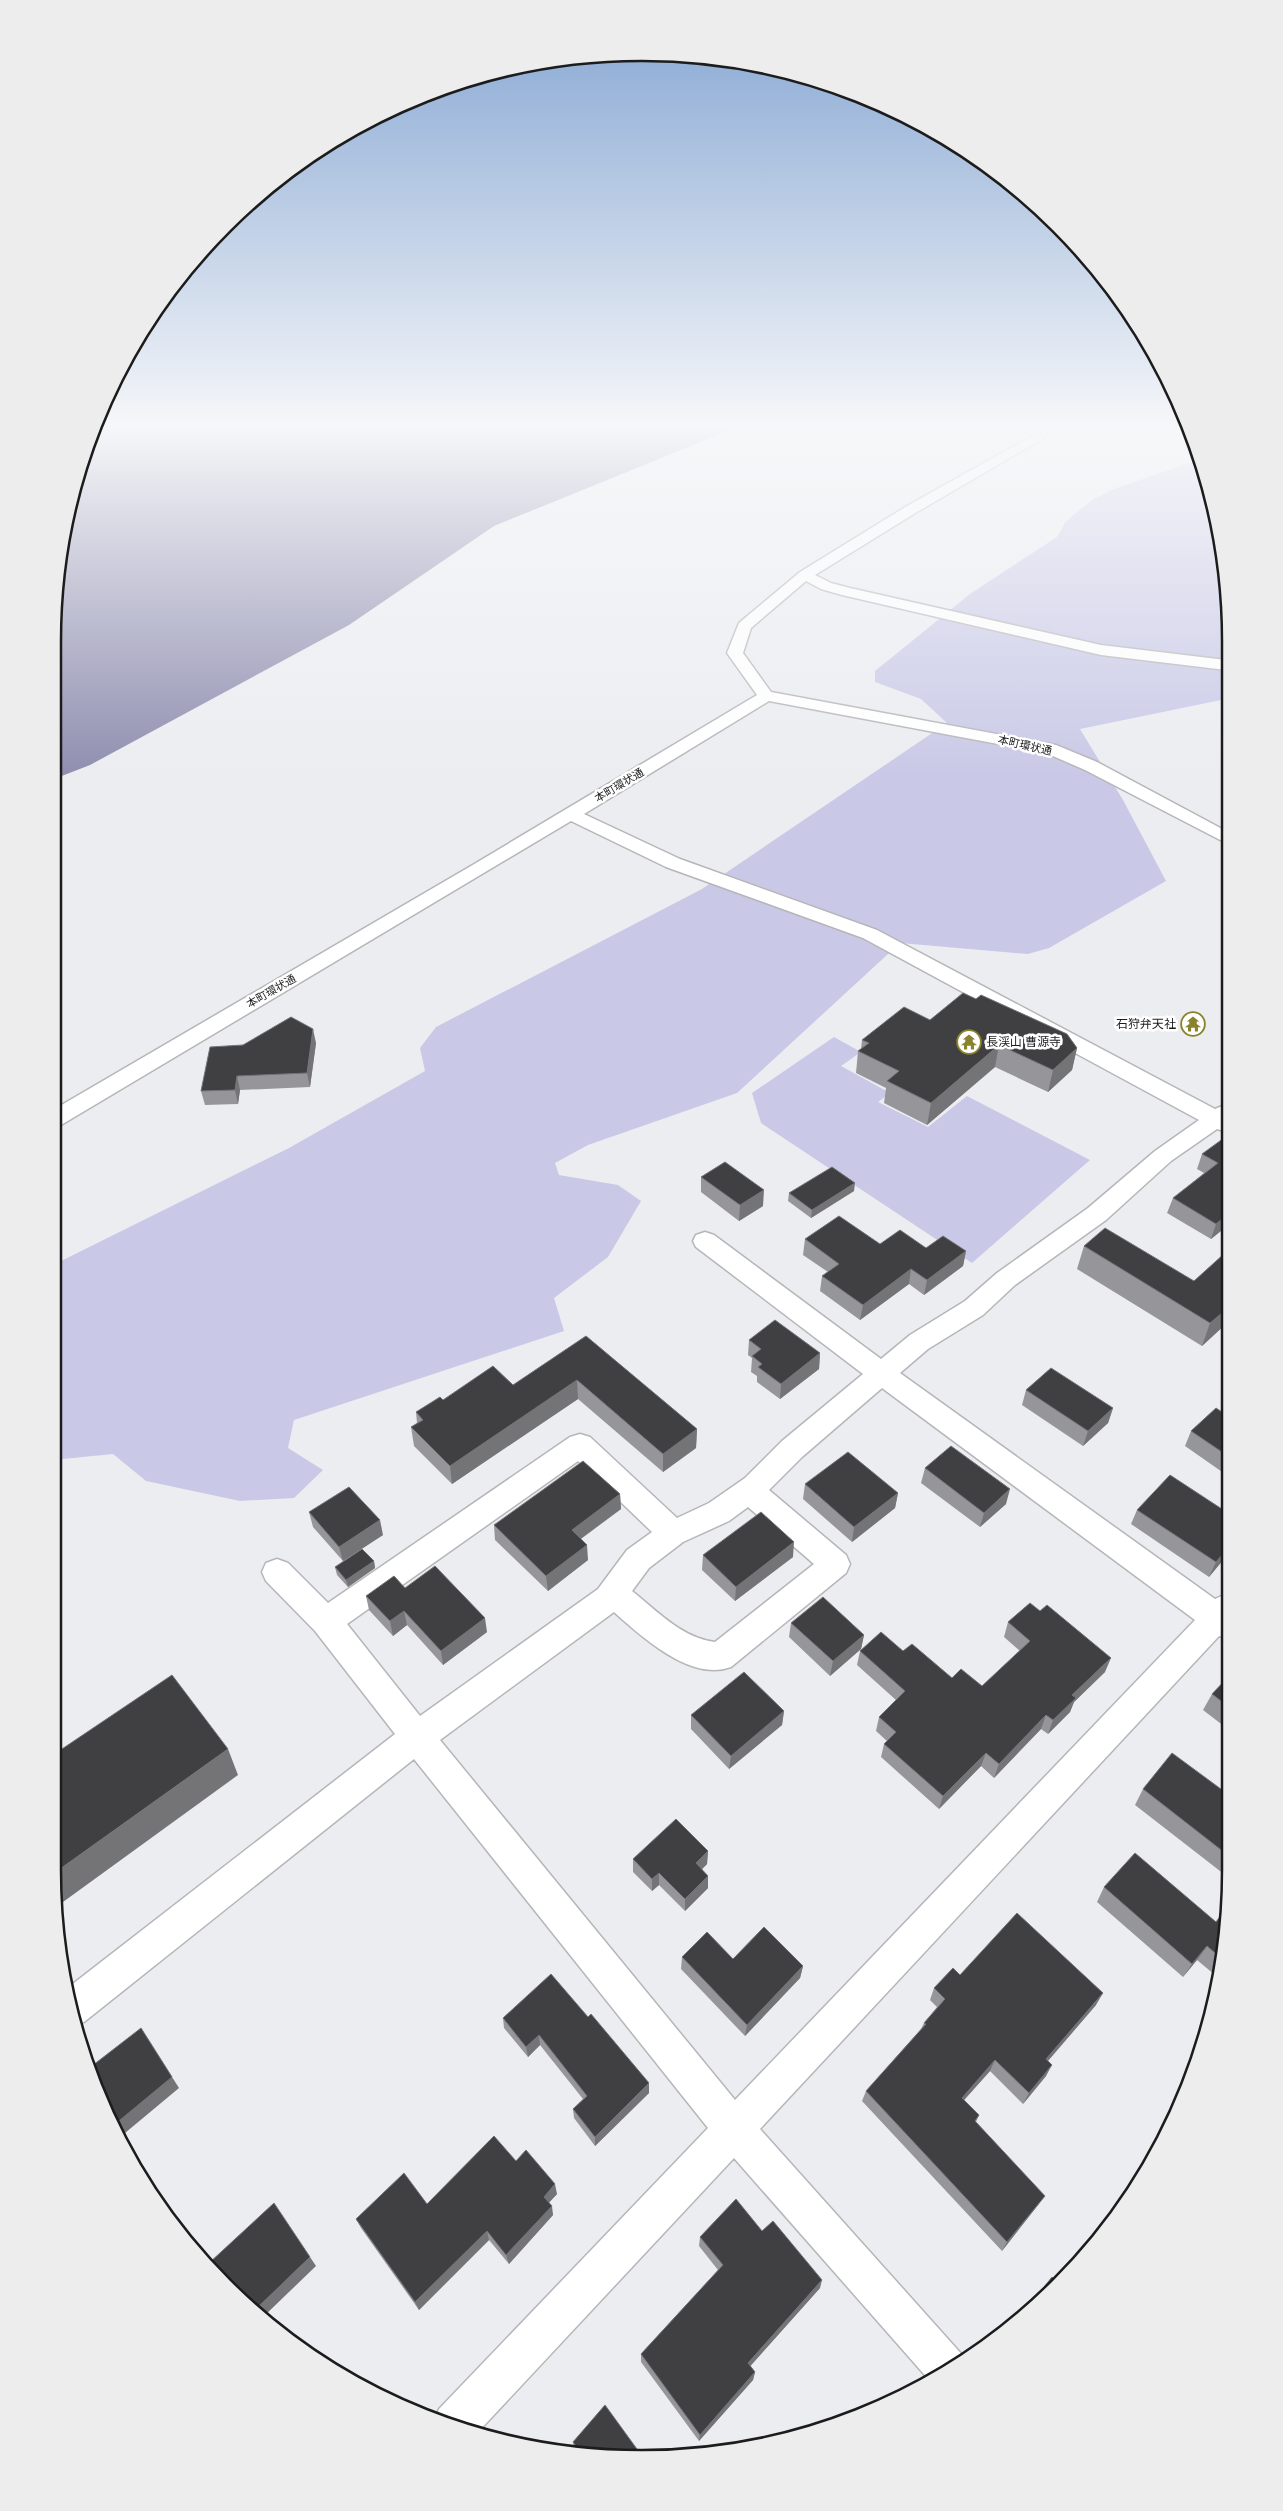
<svg xmlns="http://www.w3.org/2000/svg" width="1283" height="2511" font-family="'PT Sans','Noto Sans JP',sans-serif">
  <style>
    .green { fill: #c9c9e7 }
    .water { fill: #8f8eb0 }
    .lines { fill: none; stroke-linecap: round; stroke-linejoin: round }
    .minor-casing { stroke: #b6b6ba; stroke-width: 3 }
    .minor { fill: #fff; fill-rule: evenodd }
    .wall { fill: #96969a }
    .shaded-wall { fill: #747477 }
    .building { fill: #404043; stroke: #747477 }
    .labels { text-anchor: middle; stroke-width: 5; stroke-linejoin: round; paint-order: stroke }
    .far-street-label { font-size: 11px; fill: #1c1c1d; stroke: #fff }
    .poi-label { font-size: 12px; fill: #1c1c1d; stroke: #fff; text-anchor: end }
    .rim { fill: none; stroke: #1c1c1d; stroke-width: 2.5 }
  </style>
  <rect width="100%" height="100%" fill="#ecedf1"/>
  <path class="green" d="M1198,460L1225,564L1226,699L1080,729L1123,800L1166,881L1049,948L1028,954L900,943L737,1093L588,1145L555,1163L559,1175L618,1185L641,1201L608,1257L554,1298L564,1331L294,1420L288,1448L323,1470L294,1498L240,1501L146,1481L113,1454L53,1460V1265L289,1148L425,1071L420,1048L436,1027L702,889L947,723L921,699L875,682V671L970,594L1057,537L1066,521L1092,500L1111,490Z
    M834,1037L861,1052L841,1066L890,1093L878,1102L928,1127L967,1096L1090,1160L972,1263L761,1123L752,1093Z"/>
  <path class="water" d="M97,424H745L494,526L349,625L90,765L54,779V603L73,489Z"/>
  <g class="lines">
    <g class="minor-casing">
      <path id="minor" d="M1043,424H1055L1042,439L917,512L815,575L831,583L850,588L1101,645L1226,660V670L1101,655L842,595L821,589L806,581L751,628L743,653L771,692L1056,745L1097,762L1226,831V843L1085,770L1046,753L769,701L584,814L680,859L877,930L1215,1109L1227,1104V1132L1217,1129L1171,1161L1106,1220L1015,1285L983,1315L928,1349L900,1373L1215,1599L1228,1593V1639L1219,1636L760,2129L965,2358L930,2381L734,2158L478,2432L435,2420L439,2409L708,2128L414,1759L84,2022L75,2026L65,1990L395,1734L315,1631L266,1581L262,1572L266,1563L277,1559L288,1563L328,1603L570,1437L580,1434L590,1437L677,1518L709,1503L745,1478L782,1441L863,1374L696,1247L693,1241L696,1235L705,1232L714,1235L881,1359L910,1335L965,1301L997,1273L1088,1208L1155,1151L1199,1120L863,938L666,867L571,821L61,1125L53,1127V1110L476,863L757,695L727,653L739,623L800,572L907,506L1034,435ZM882,1388L1195,1620L735,2100L440,1740L614,1612C642,1637 691,1682 731,1667L846,1573L850,1564L846,1555L769,1490L802,1457ZM578,1461L652,1532L627,1550L598,1589L420,1716L347,1624ZM748,1507L814,1564L715,1642C682,1638 657,1611 632,1591L649,1568L683,1542L729,1521Z"/>
    </g>
    <use href="#minor" class="minor"/>
  </g>
  <path class="wall" d="M930,1020L1077,1048L1072,1070L1048,1092L995,1067L927,1125L884,1103L886,1088L856,1073L858,1051L861,1049L862,1040Z
    M316,1043L310,1087L240,1090L238,1104L205,1105L201,1091L243,1045Z
    M1227,1140V1226L1211,1239L1167,1213L1173,1198L1204,1173L1197,1169L1202,1154Z
    M701,1177L763,1206L739,1221L701,1192Z
    M854,1191L811,1218L788,1201L789,1193Z
    M805,1239L880,1244L966,1251L963,1266L924,1295L909,1284L860,1320L820,1291L822,1276L828,1272L803,1255Z
    M1084,1246L1194,1281L1228,1322L1202,1346L1077,1269Z
    M586,1336L697,1429L696,1448L663,1472L578,1399L452,1484L414,1446L411,1427L417,1423L416,1412L443,1400L513,1385Z
    M749,1340L820,1353L819,1369L780,1399L757,1382V1376L751,1372L752,1358L748,1355Z
    M1026,1390L1113,1408L1108,1423L1083,1446L1022,1405Z
    M1228,1416V1476L1185,1446L1191,1431Z
    M925,1468L1006,1504L980,1527L921,1483Z
    M805,1484L898,1493L895,1508L852,1542L803,1499Z
    M620,1494L621,1509L581,1539L588,1560L548,1591L495,1540L494,1525Z
    M1137,1510L1228,1554L1209,1577L1131,1524Z
    M309,1512L383,1535L343,1561L313,1527Z
    M703,1555L793,1557L735,1601L702,1570Z
    M374,1561L375,1568L348,1587L337,1575L335,1567Z
    M405,1588L487,1632L443,1665L407,1625L393,1636L369,1610L366,1596Z
    M1008,1622L1105,1672L1074,1702L1070,1712L1048,1734L1041,1729L994,1778L981,1766L939,1809L881,1757L884,1744L887,1741L876,1731L879,1717L896,1700L857,1665L860,1651H903L952,1678L982,1686L1020,1651L1004,1637Z
    M791,1623L864,1635L861,1649L830,1676L789,1637Z
    M1229,1676V1730L1203,1710L1212,1694Z
    M784,1711L782,1725L729,1769L691,1729V1715Z
    M1143,1789L1229,1795V1878L1135,1805Z
    M708,1851L707,1864L702,1869L708,1888L685,1911L659,1885L652,1891L633,1872V1859Z
    M1104,1887L1216,1922L1229,1908L1219,1970L1215,1975L1197,1960L1183,1977L1097,1902Z
    M682,1957L733,1959L803,1966L800,1978L745,2036L681,1969Z
    M960,1975L1096,2005L1048,2061L1046,2076L1023,2104L990,2071L964,2100L979,2115L976,2122L1038,2205L1002,2251L862,2101L866,2091L921,2029L924,2023L937,2007L930,2000L934,1988Z
    M588,2017L649,2083V2093L595,2146L574,2118L573,2109L583,2099L540,2045L528,2057L504,2028L503,2018Z
    M516,2161L557,2194L549,2202L553,2215L509,2264L489,2240L419,2310L361,2228L356,2219L427,2204Z
    M762,2231L820,2288L750,2366L755,2372L753,2380L699,2441L641,2362V2354L718,2270L699,2246L700,2237Z
    M573,2442L603,2457L578,2454L574,2448Z"/>
  <path class="shaded-wall" d="M313,1029L316,1043L310,1087L307,1073Z
    M999,1045L995,1067L927,1125L931,1103Z
    M1077,1048L1072,1070L1048,1092L1053,1070Z
    M237,1076L240,1090L238,1104L235,1090Z
    M855,1183L854,1191L811,1218L812,1210Z
    M764,1190L763,1206L739,1221L740,1205Z
    M1227,1215V1226L1211,1239L1216,1224Z
    M966,1251L963,1266L924,1295L927,1280Z
    M911,1269L909,1284L860,1320L863,1305Z
    M1228,1308V1322L1202,1346L1210,1323Z
    M820,1353L819,1369L780,1399L781,1384Z
    M577,1380L578,1399L452,1484L450,1466Z
    M1113,1408L1108,1423L1083,1446L1088,1431Z
    M697,1429L696,1448L663,1472V1454Z
    M1010,1489L1006,1504L980,1527L984,1513Z
    M898,1493L895,1508L852,1542L854,1527Z
    M620,1494L621,1509L572,1545V1530Z
    M380,1520L383,1535L343,1561L339,1547Z
    M794,1542L793,1557L735,1601L736,1587Z
    M587,1545L588,1560L548,1591L546,1576Z
    M1228,1548V1554L1209,1577L1216,1562Z
    M374,1561L375,1568L348,1587L346,1580Z
    M404,1611L407,1625L393,1636L390,1621Z
    M485,1618L487,1632L443,1665L441,1651Z
    M864,1635L861,1649L830,1676L833,1661Z
    M1111,1658L1105,1672L1074,1702L1070,1712L1048,1734L1053,1720L1072,1695Z
    M784,1711L782,1725L729,1769L731,1756Z
    M1046,1715L1041,1729L994,1778L999,1764Z
    M228,1749L238,1775L63,1902L54,1890L53,1874Z
    M986,1753L981,1766L939,1809L943,1796Z
    M708,1851L707,1864L695,1876L696,1863Z
    M659,1873V1885L652,1891V1879Z
    M708,1876V1888L685,1911V1899Z
    M1207,1946L1197,1960L1183,1977L1192,1964Z
    M803,1966L800,1978L745,2036L747,2025Z
    M1103,1993L1096,2005L1040,2070L1046,2059Z
    M141,2028L179,2088L119,2138L114,2125Z
    M539,2035L540,2045L528,2057L526,2047Z
    M995,2060L990,2071L957,2108L962,2098Z
    M1052,2065L1046,2076L1023,2104L1029,2093Z
    M649,2083V2093L595,2146V2137Z
    M555,2184L557,2194L546,2206L544,2197Z
    M1045,2196L1038,2205L1002,2251L1007,2242Z
    M552,2206L553,2215L509,2264L506,2255Z
    M487,2231L489,2240L419,2310L415,2302Z
    M310,2257L316,2266L262,2318L253,2312Z
    M822,2280L820,2288L746,2371L748,2363Z
    M755,2372L753,2380L699,2441L700,2435Z"/>
  <path class="building" d="M963,993L976,999L981,995L1067,1034L1077,1048L1053,1070L999,1045L931,1103L887,1081L899,1071L858,1051L869,1043L862,1040L904,1007L930,1020Z
    M291,1017L313,1029L307,1073L237,1076L235,1090L201,1091L210,1047L243,1045Z
    M1224,1138L1227,1140V1215L1216,1224L1173,1198L1218,1163L1202,1154Z
    M725,1162L764,1190L740,1205L701,1177Z
    M832,1167L855,1183L812,1210L789,1193Z
    M839,1216L880,1244L900,1230L926,1248L943,1236L966,1251L927,1280L911,1269L863,1305L822,1276L839,1264L805,1239Z
    M1105,1228L1194,1281L1225,1253L1227,1254L1228,1308L1210,1323L1084,1246Z
    M775,1320L820,1353L781,1384L758,1367L762,1364L752,1356L761,1349L749,1340Z
    M586,1336L697,1429L663,1454L577,1380L450,1466L411,1427L423,1420L416,1412L440,1397L443,1400L493,1366L513,1385Z
    M1051,1368L1113,1408L1088,1431L1026,1390Z
    M1216,1408L1228,1416V1456L1191,1431Z
    M951,1446L1010,1489L984,1513L925,1468Z
    M848,1452L898,1493L854,1527L805,1484Z
    M583,1461L620,1494L572,1530L587,1545L546,1576L494,1525Z
    M1170,1475L1228,1513V1548L1216,1562L1137,1510Z
    M349,1487L380,1520L339,1547L309,1512Z
    M761,1512L794,1542L736,1587L703,1555Z
    M362,1549L374,1561L346,1580L335,1567Z
    M435,1566L485,1618L441,1651L404,1611L390,1621L366,1596L394,1576L405,1588Z
    M823,1597L864,1635L833,1661L791,1623Z
    M1030,1603L1040,1611L1047,1605L1111,1658L1072,1695L1076,1698L1053,1720L1046,1715L999,1764L986,1753L943,1796L884,1744L896,1732L879,1717L905,1691L860,1651L881,1632L903,1651L912,1644L952,1678L961,1669L982,1686L1030,1641L1008,1622Z
    M744,1672L784,1711L731,1756L691,1715Z
    M172,1675L228,1749L53,1874V1755Z
    M1229,1676V1707L1212,1694Z
    M1172,1753L1229,1795V1856L1143,1789Z
    M676,1819L708,1851L696,1863L708,1876L685,1899L659,1873L652,1879L633,1859Z
    M1135,1853L1216,1922L1229,1904L1221,1958L1207,1946L1192,1964L1104,1887Z
    M1017,1913L1103,1993L1046,2059L1052,2065L1029,2093L995,2060L962,2098L979,2115L975,2121L1045,2196L1007,2242L866,2091L926,2024L924,2023L945,1999L934,1988L953,1968L960,1975Z
    M764,1927L803,1966L747,2025L682,1957L707,1932L733,1959Z
    M551,1974L588,2017L591,2014L649,2083L595,2137L573,2109L587,2096L539,2035L526,2047L503,2018Z
    M141,2028L172,2077L114,2125L88,2069Z
    M494,2136L516,2161L526,2150L555,2184L544,2197L552,2206L506,2255L487,2231L415,2302L356,2219L404,2173L427,2204Z
    M736,2199L762,2231L773,2221L822,2280L748,2363L755,2372L700,2435L641,2354L723,2265L700,2237Z
    M274,2203L310,2257L253,2312L208,2264Z
    M1052,2277L1059,2285L1013,2326Z
    M605,2405L642,2456L603,2457L582,2454L573,2442Z"/>
  <linearGradient id="sky" x2="0" y2="1"><stop stop-color="#84a5d2"/><stop offset="0.55" stop-color="#f6f7f9"/><stop offset="1" stop-color="#f6f7f9" stop-opacity="0"/></linearGradient>
  <rect width="1283" height="776" fill="url(#sky)"/>
  <defs>
    <g id="temple-ring" transform="scale(1.25)"><circle r="9.5" fill="#fff" stroke="#89832b" stroke-width="1.5"/><path d="M0-6L5-2H3V0L6.5 2.5H4V6H1.5V3h-3V6H-4V2.5H-6.5L-3 0V-2H-5Z" fill="#89832b"/></g>
  </defs>
  <g fill-rule="evenodd">
    <use href="#temple-ring" x="1193" y="1024"/>
    <use href="#temple-ring" x="969" y="1042"/>
  </g>
  <g class="labels">
    <g class="far-street-label">
      <text transform="translate(1025 745) rotate(13)" y="4">本町環状通</text>
      <text transform="translate(619 785) rotate(-31)" y="4">本町環状通</text>
      <text transform="translate(271 991) rotate(-30)" y="4">本町環状通</text>
    </g>
    <g class="poi-label">
      <text x="1176" y="1028">石狩弁天社</text>
      <text x="986" y="1046" text-anchor="start">長渓山 曹源寺</text>
    </g>
  </g>
  <path d="M0 0H1283V2511H0ZM641 61H642A580 580 0 0 1 1222 641V1870A580 580 0 0 1 642 2450H641A580 580 0 0 1 61 1870V641A580 580 0 0 1 641 61Z" fill="#ededed" fill-rule="evenodd"/>
  <path class="rim" d="M641 61H642A580 580 0 0 1 1222 641V1870A580 580 0 0 1 642 2450H641A580 580 0 0 1 61 1870V641A580 580 0 0 1 641 61Z"/>
</svg>
